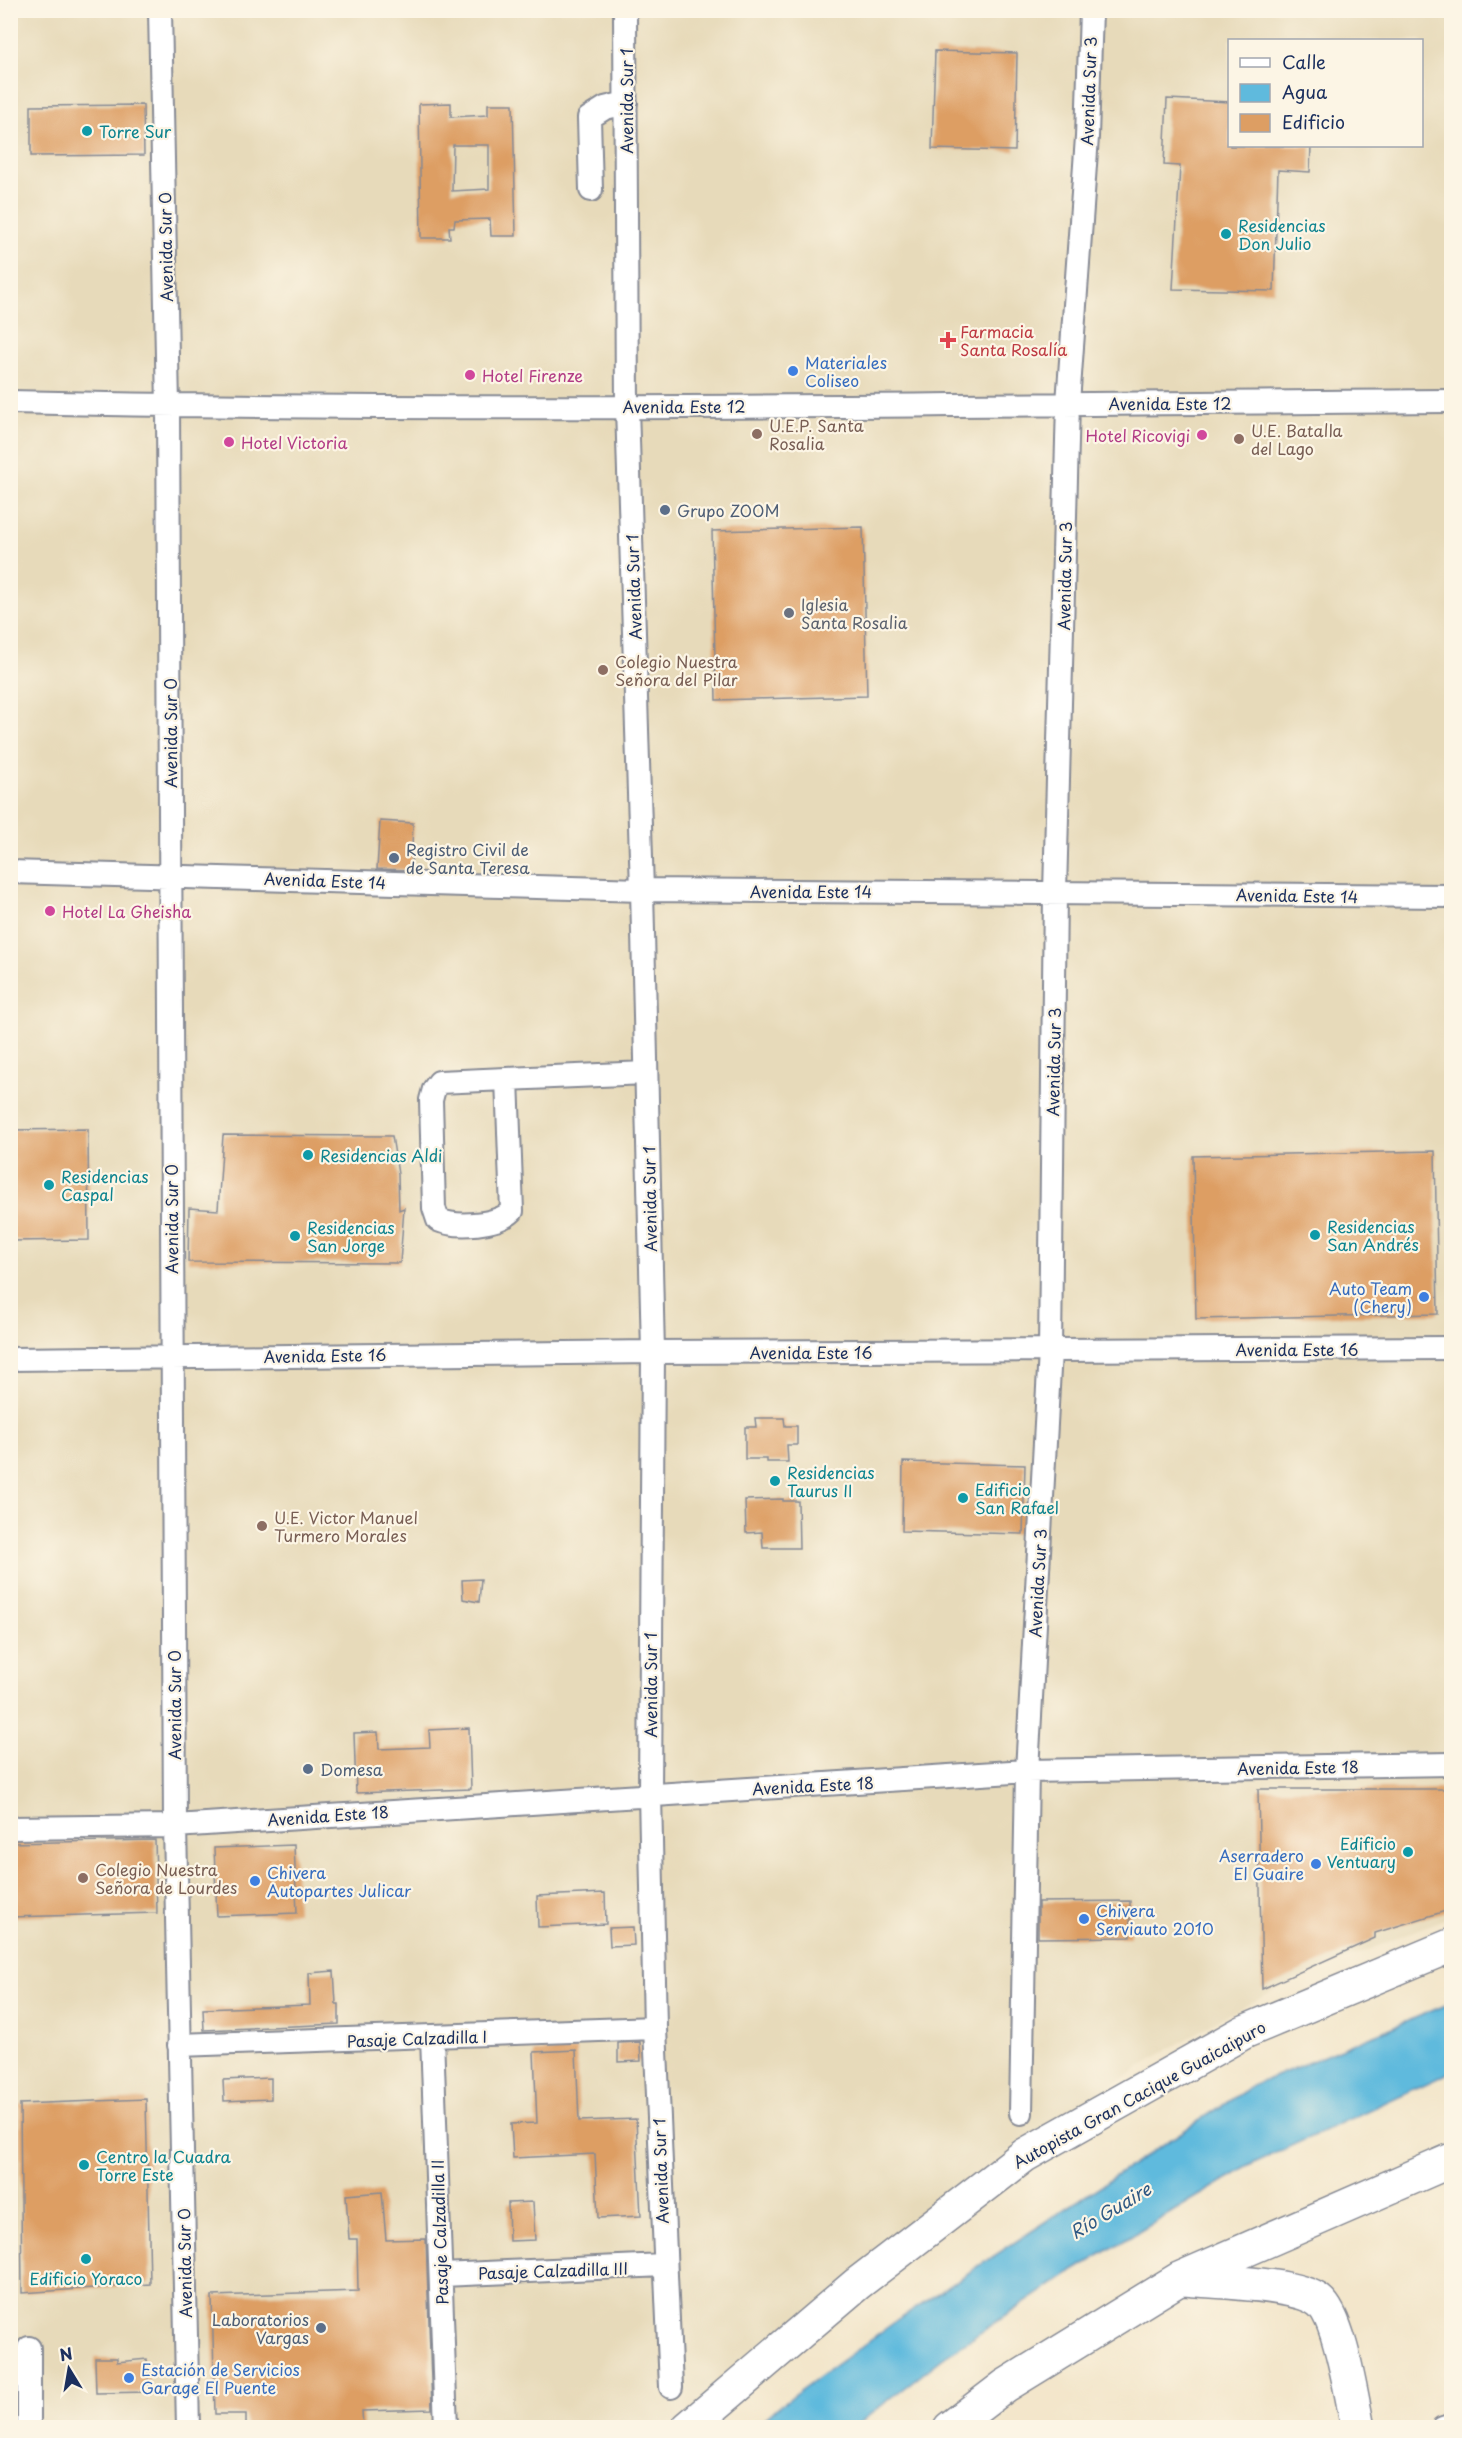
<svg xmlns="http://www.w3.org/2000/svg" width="1462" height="2438" viewBox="0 0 1462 2438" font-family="'Playpen Sans',sans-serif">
  <rect width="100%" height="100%" fill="#fcf5e5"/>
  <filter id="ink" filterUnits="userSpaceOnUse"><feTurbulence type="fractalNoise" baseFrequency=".0167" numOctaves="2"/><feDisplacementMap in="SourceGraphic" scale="12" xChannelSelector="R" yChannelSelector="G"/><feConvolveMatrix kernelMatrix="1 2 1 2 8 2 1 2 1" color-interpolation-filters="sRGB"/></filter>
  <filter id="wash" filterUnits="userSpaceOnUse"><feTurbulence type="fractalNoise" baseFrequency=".008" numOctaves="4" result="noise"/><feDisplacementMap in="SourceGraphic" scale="24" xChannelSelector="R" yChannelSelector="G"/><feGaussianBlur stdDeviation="1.35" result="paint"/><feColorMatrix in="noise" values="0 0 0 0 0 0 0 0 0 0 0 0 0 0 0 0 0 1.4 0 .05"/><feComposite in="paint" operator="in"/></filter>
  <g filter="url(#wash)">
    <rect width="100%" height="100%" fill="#f3e6cb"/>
    <path fill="#e7daba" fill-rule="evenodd" d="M 11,11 L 1451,11 L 1451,1916 L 1291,1982 L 1222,2018 L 1144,2064 L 1055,2126 L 675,2427 L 11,2428 ZM 1230,40 L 1422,40 L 1422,146 L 1230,146 Z"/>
    <path fill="#5fbadd" stroke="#3d749e" stroke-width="1.5" d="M 1451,2003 L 1451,2072 L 1252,2164 L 1070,2273 L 942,2358 L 854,2427 L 756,2427 L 778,2407 L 903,2316 L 1252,2086 Z"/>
    <g id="blocks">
      <path fill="#dd9e63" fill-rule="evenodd" d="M 935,51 L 1017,53 L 1015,151 L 932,149 Z
        M 1167,99 L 1230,102 L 1230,146 L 1311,146 L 1310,172 L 1278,170 L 1274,291 L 1173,289 L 1180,166 L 1164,165 Z
        M 451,103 L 451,117 L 488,115 L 488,104 L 513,104 L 516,236 L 491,236 L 490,219 L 455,220 L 454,227 L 449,227 L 450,238 L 421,238 L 419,104 ZM 453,145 L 489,145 L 489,189 L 452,191 Z
        M 143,105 L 144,155 L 31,156 L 31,106 Z
        M 863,527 L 867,696 L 716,700 L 712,531 Z
        M 380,821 L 413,823 L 411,870 L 377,869 Z
        M 88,1129 L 89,1240 L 10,1241 L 10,1130 Z
        M 223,1135 L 392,1136 L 398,1174 L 399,1210 L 404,1208 L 400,1263 L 188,1262 L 189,1208 L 218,1210 Z
        M 1435,1151 L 1438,1314 L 1196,1319 L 1193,1156 Z
        M 755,1418 L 784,1418 L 785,1426 L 797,1426 L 797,1445 L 787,1445 L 788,1462 L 767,1462 L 767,1459 L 745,1459 L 745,1427 L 756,1427 Z
        M 903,1462 L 1025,1465 L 1023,1534 L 902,1531 Z
        M 783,1499 L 783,1501 L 798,1501 L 799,1548 L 763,1548 L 762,1532 L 746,1533 L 745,1500 Z
        M 481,1579 L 479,1602 L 463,1599 L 462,1580 Z
        M 469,1728 L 471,1789 L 356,1793 L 354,1733 L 378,1732 L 379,1749 L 430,1747 L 429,1730 Z
        M 1258,1789 L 1452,1789 L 1452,1909 L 1375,1933 L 1375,1938 L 1262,1989 Z
        M 155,1840 L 157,1913 L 10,1917 L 10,1843 Z
        M 294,1845 L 297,1913 L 217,1916 L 214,1848 Z
        M 605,1893 L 606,1924 L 538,1927 L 537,1896 Z
        M 1130,1901 L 1130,1937 L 1038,1938 L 1038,1902 Z
        M 633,1927 L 634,1945 L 610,1946 L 609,1928 Z
        M 334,1971 L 336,2004 L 339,2004 L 339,2024 L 204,2030 L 203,2009 L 310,2005 L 309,1973 Z
        M 640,2042 L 641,2061 L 618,2062 L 618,2043 Z
        M 576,2050 L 579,2121 L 636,2119 L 641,2216 L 598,2218 L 595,2154 L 513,2158 L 511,2124 L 537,2123 L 534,2052 Z
        M 271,2078 L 271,2099 L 224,2101 L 223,2080 Z
        M 146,2099 L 150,2284 L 22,2293 L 20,2104 Z
        M 382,2192 L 386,2240 L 426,2239 L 432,2409 L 362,2411 L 363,2427 L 246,2427 L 246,2414 L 215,2414 L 212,2296 L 358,2291 L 357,2239 L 349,2239 L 346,2195 Z
        M 533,2202 L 535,2240 L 509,2241 L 508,2203 Z
        M 95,2358 L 117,2358 L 117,2362 L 147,2359 L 149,2392 L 96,2393 Z"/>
    </g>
  </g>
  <g filter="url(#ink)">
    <use href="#blocks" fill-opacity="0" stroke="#878a94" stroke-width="1.5"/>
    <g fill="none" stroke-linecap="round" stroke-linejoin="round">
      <g stroke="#878a94" stroke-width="26">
        <path id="street" d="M 160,10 L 168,406 L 175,1826 L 188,2428
          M 625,10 L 627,407 L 642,890 L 653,1352 L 650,1794 L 655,2028 L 671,2387
          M 591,190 L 589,118 L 605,108 L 626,103
          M 10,402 C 491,413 971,404 1452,401
          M 10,872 L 642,890 L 1452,896
          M 507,1079 L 512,1211 C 498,1225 457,1228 438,1220 L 434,1208 L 431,1100 L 434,1089 L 439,1082 L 646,1073
          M 10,1359 L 653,1352 L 1452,1348
          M 10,1828 L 175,1826 L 1027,1771 L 1452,1764
          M 432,2037 L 446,2428
          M 179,2045 L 655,2028
          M 1021,2113 L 1027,1771 L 1050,1351 L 1055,892 L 1068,403 L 1087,137 L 1091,10
          M 442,2275 L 664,2265
          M 29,2348 L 29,2428
          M 1443,2428 L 1452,2425"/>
      </g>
      <g stroke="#878a94" stroke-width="36">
        <path id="highway" d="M 1184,2279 C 1214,2282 1297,2283 1319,2301 C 1340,2317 1352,2400 1358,2428
          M 688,2428 L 857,2284 L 1025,2155 L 1244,2032 L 1452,1945
          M 950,2428 L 1005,2386 L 1179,2279 L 1452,2160"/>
      </g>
      <use href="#street" stroke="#fff" stroke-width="22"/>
      <use href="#highway" stroke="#fff" stroke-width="33"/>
    </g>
  </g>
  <g fill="#0f9aa8" stroke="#fcf5e5" stroke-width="2">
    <circle cx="87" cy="131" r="6"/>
    <circle cx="1226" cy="234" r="6"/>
    <circle cx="308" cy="1155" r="6"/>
    <circle cx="49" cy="1185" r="6"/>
    <circle cx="1315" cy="1235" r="6"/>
    <circle cx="295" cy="1236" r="6"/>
    <circle cx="775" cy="1481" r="6"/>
    <circle cx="963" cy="1498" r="6"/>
    <circle cx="1408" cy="1852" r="6"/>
    <circle cx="84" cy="2165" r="6"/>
    <circle cx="86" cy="2259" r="6"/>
  </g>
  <path fill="#e0444e" stroke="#fcf5e5" stroke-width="2" d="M945 331h6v6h6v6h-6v6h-6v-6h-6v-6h6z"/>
  <g fill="#3f7fe0" stroke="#fcf5e5" stroke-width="2">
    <circle cx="793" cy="371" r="6"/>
    <circle cx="1424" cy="1297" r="6"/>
    <circle cx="1316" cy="1864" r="6"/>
    <circle cx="255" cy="1881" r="6"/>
    <circle cx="1084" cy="1919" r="6"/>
    <circle cx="129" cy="2378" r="6"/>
  </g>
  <g fill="#d1479c" stroke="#fcf5e5" stroke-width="2">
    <circle cx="470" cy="375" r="6"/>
    <circle cx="1202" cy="435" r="6"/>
    <circle cx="229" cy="442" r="6"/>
    <circle cx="50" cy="911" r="6"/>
  </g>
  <g fill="#8d6e63" stroke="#fcf5e5" stroke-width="2">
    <circle cx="757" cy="434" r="6"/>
    <circle cx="1239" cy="439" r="6"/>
    <circle cx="603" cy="670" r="6"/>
    <circle cx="262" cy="1526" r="6"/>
    <circle cx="83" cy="1878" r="6"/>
  </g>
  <g fill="#5c6f8a" stroke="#fcf5e5" stroke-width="2">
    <circle cx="665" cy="510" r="6"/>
    <circle cx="394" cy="858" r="6"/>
    <circle cx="308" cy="1769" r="6"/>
    <circle cx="321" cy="2328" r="6"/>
  </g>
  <circle fill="#6b7280" stroke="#fcf5e5" stroke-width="2" cx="789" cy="613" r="6"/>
  <g text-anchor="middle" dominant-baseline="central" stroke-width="4.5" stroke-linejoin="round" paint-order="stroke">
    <g font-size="16" fill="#1b2f5e" stroke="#fcf5e5">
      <text transform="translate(1088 91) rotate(-88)">Avenida Sur 3</text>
      <text transform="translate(626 101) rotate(-90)">Avenida Sur 1</text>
      <text transform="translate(165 247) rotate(-91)">Avenida Sur 0</text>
      <text x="1170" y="403">Avenida Este 12</text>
      <text x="684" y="406">Avenida Este 12</text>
      <text transform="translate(1064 576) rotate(-89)">Avenida Sur 3</text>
      <text transform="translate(633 587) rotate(-92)">Avenida Sur 1</text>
      <text transform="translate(170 733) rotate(-90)">Avenida Sur 0</text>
      <text transform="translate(325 880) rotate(2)">Avenida Este 14</text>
      <text x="811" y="891">Avenida Este 14</text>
      <text transform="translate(1297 895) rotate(1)">Avenida Este 14</text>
      <text transform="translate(1053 1062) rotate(-89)">Avenida Sur 3</text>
      <text transform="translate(649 1199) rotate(-91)">Avenida Sur 1</text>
      <text transform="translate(171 1219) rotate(-90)">Avenida Sur 0</text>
      <text x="1297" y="1349">Avenida Este 16</text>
      <text x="811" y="1352">Avenida Este 16</text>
      <text transform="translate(325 1355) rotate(-1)">Avenida Este 16</text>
      <text transform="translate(1037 1583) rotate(-87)">Avenida Sur 3</text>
      <text transform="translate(650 1685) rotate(-90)">Avenida Sur 1</text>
      <text transform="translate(174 1705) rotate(-90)">Avenida Sur 0</text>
      <text transform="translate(1298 1767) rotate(-1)">Avenida Este 18</text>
      <text transform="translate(813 1785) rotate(-3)">Avenida Este 18</text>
      <text transform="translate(328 1815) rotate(-4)">Avenida Este 18</text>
      <text transform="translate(417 2038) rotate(-2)">Pasaje Calzadilla I</text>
      <text transform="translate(1139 2094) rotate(-29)">Autopista Gran Cacique Guaicaipuro</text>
      <text transform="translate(660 2171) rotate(-92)">Avenida Sur 1</text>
      <text transform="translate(439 2232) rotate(-92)">Pasaje Calzadilla II</text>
      <text transform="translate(184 2263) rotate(-91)">Avenida Sur 0</text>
      <text transform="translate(553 2270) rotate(-2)">Pasaje Calzadilla III</text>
    </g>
    <g font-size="16" fill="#0d838f" stroke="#fcf5e5" text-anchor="start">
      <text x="99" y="131">Torre Sur</text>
      <text x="1238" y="225">Residencias<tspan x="1238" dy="18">Don Julio</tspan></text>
      <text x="320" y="1155">Residencias Aldi</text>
      <text x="61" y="1176">Residencias<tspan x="61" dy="18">Caspal</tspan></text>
      <text x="1327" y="1226">Residencias<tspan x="1327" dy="18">San Andrés</tspan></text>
      <text x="307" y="1227">Residencias<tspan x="307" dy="18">San Jorge</tspan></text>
      <text x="787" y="1472">Residencias<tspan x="787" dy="18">Taurus II</tspan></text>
      <text x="975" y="1489">Edificio<tspan x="975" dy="18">San Rafael</tspan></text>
      <text x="1396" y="1843" text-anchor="end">Edificio<tspan x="1396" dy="18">Ventuary</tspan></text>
      <text x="96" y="2156">Centro la Cuadra<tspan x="96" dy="18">Torre Este</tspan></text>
      <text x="86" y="2278" text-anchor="middle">Edificio Yoraco</text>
    </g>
    <g font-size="16" fill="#be3a42" stroke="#fcf5e5" text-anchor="start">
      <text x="960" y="331">Farmacia<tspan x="960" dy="18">Santa Rosalía</tspan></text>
    </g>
    <g font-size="16" fill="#366cbe" stroke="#fcf5e5" text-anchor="start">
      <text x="805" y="362">Materiales<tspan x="805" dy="18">Coliseo</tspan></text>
      <text x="1412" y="1288" text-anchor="end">Auto Team<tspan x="1412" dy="18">(Chery)</tspan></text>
      <text x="1304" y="1855" text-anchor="end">Aserradero<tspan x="1304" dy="18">El Guaire</tspan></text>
      <text x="267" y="1872">Chivera<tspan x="267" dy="18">Autopartes Julicar</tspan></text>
      <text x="1096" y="1910">Chivera<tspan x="1096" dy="18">Serviauto 2010</tspan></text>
      <text x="141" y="2369">Estación de Servicios<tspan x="141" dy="18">Garage El Puente</tspan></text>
    </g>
    <g font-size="16" fill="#b23c85" stroke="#fcf5e5" text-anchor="start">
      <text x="482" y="375">Hotel Firenze</text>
      <text x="1190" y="435" text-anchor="end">Hotel Ricovigi</text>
      <text x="241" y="442">Hotel Victoria</text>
      <text x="62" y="911">Hotel La Gheisha</text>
    </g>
    <g font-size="16" fill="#785e54" stroke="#fcf5e5" text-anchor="start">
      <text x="769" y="425">U.E.P. Santa<tspan x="769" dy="18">Rosalia</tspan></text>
      <text x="1251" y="430">U.E. Batalla<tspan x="1251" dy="18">del Lago</tspan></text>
      <text x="615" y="661">Colegio Nuestra<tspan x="615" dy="18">Señora del Pilar</tspan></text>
      <text x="274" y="1517">U.E. Victor Manuel<tspan x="274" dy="18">Turmero Morales</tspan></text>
      <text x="95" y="1869">Colegio Nuestra<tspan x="95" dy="18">Señora de Lourdes</tspan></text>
    </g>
    <g font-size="16" fill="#4e5e75" stroke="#fcf5e5" text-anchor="start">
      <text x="677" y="510">Grupo ZOOM</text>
      <text x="406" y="849">Registro Civil de<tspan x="406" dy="18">de Santa Teresa</tspan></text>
      <text x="320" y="1769">Domesa</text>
      <text x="309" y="2319" text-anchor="end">Laboratorios<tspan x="309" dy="18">Vargas</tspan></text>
    </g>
    <g font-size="16" fill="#5b616d" stroke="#fcf5e5" text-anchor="start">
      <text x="801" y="604">Iglesia<tspan x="801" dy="18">Santa Rosalia</tspan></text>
    </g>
    <g font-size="18" font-style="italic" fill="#2f5984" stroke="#fcf5e5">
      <text transform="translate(1110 2210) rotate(-31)">Río Guaire</text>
    </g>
  </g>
  <rect width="1462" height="2438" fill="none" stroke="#fcf5e5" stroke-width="36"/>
  <rect x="1228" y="39" width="195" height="108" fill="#fcf5e5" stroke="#a2a6af" stroke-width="1.5"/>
  <rect x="1240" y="58" width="30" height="9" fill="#ffffff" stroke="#a2a6af" stroke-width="1.5"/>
  <text x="1282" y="69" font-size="18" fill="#1b2f5e">Calle</text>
  <rect x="1240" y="84" width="30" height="18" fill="#5fbadd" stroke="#a2a6af" stroke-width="1.5"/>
  <text x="1282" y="99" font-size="18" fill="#1b2f5e">Agua</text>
  <rect x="1240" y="114" width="30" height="18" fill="#dd9e63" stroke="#a2a6af" stroke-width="1.5"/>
  <text x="1282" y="129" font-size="18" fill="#1b2f5e">Edificio</text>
  <g transform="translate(69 2369) rotate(349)" stroke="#fcf5e5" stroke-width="4.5" paint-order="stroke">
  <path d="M0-4.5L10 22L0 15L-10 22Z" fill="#1b2f5e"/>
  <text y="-9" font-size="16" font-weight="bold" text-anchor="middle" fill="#1b2f5e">N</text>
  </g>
</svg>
